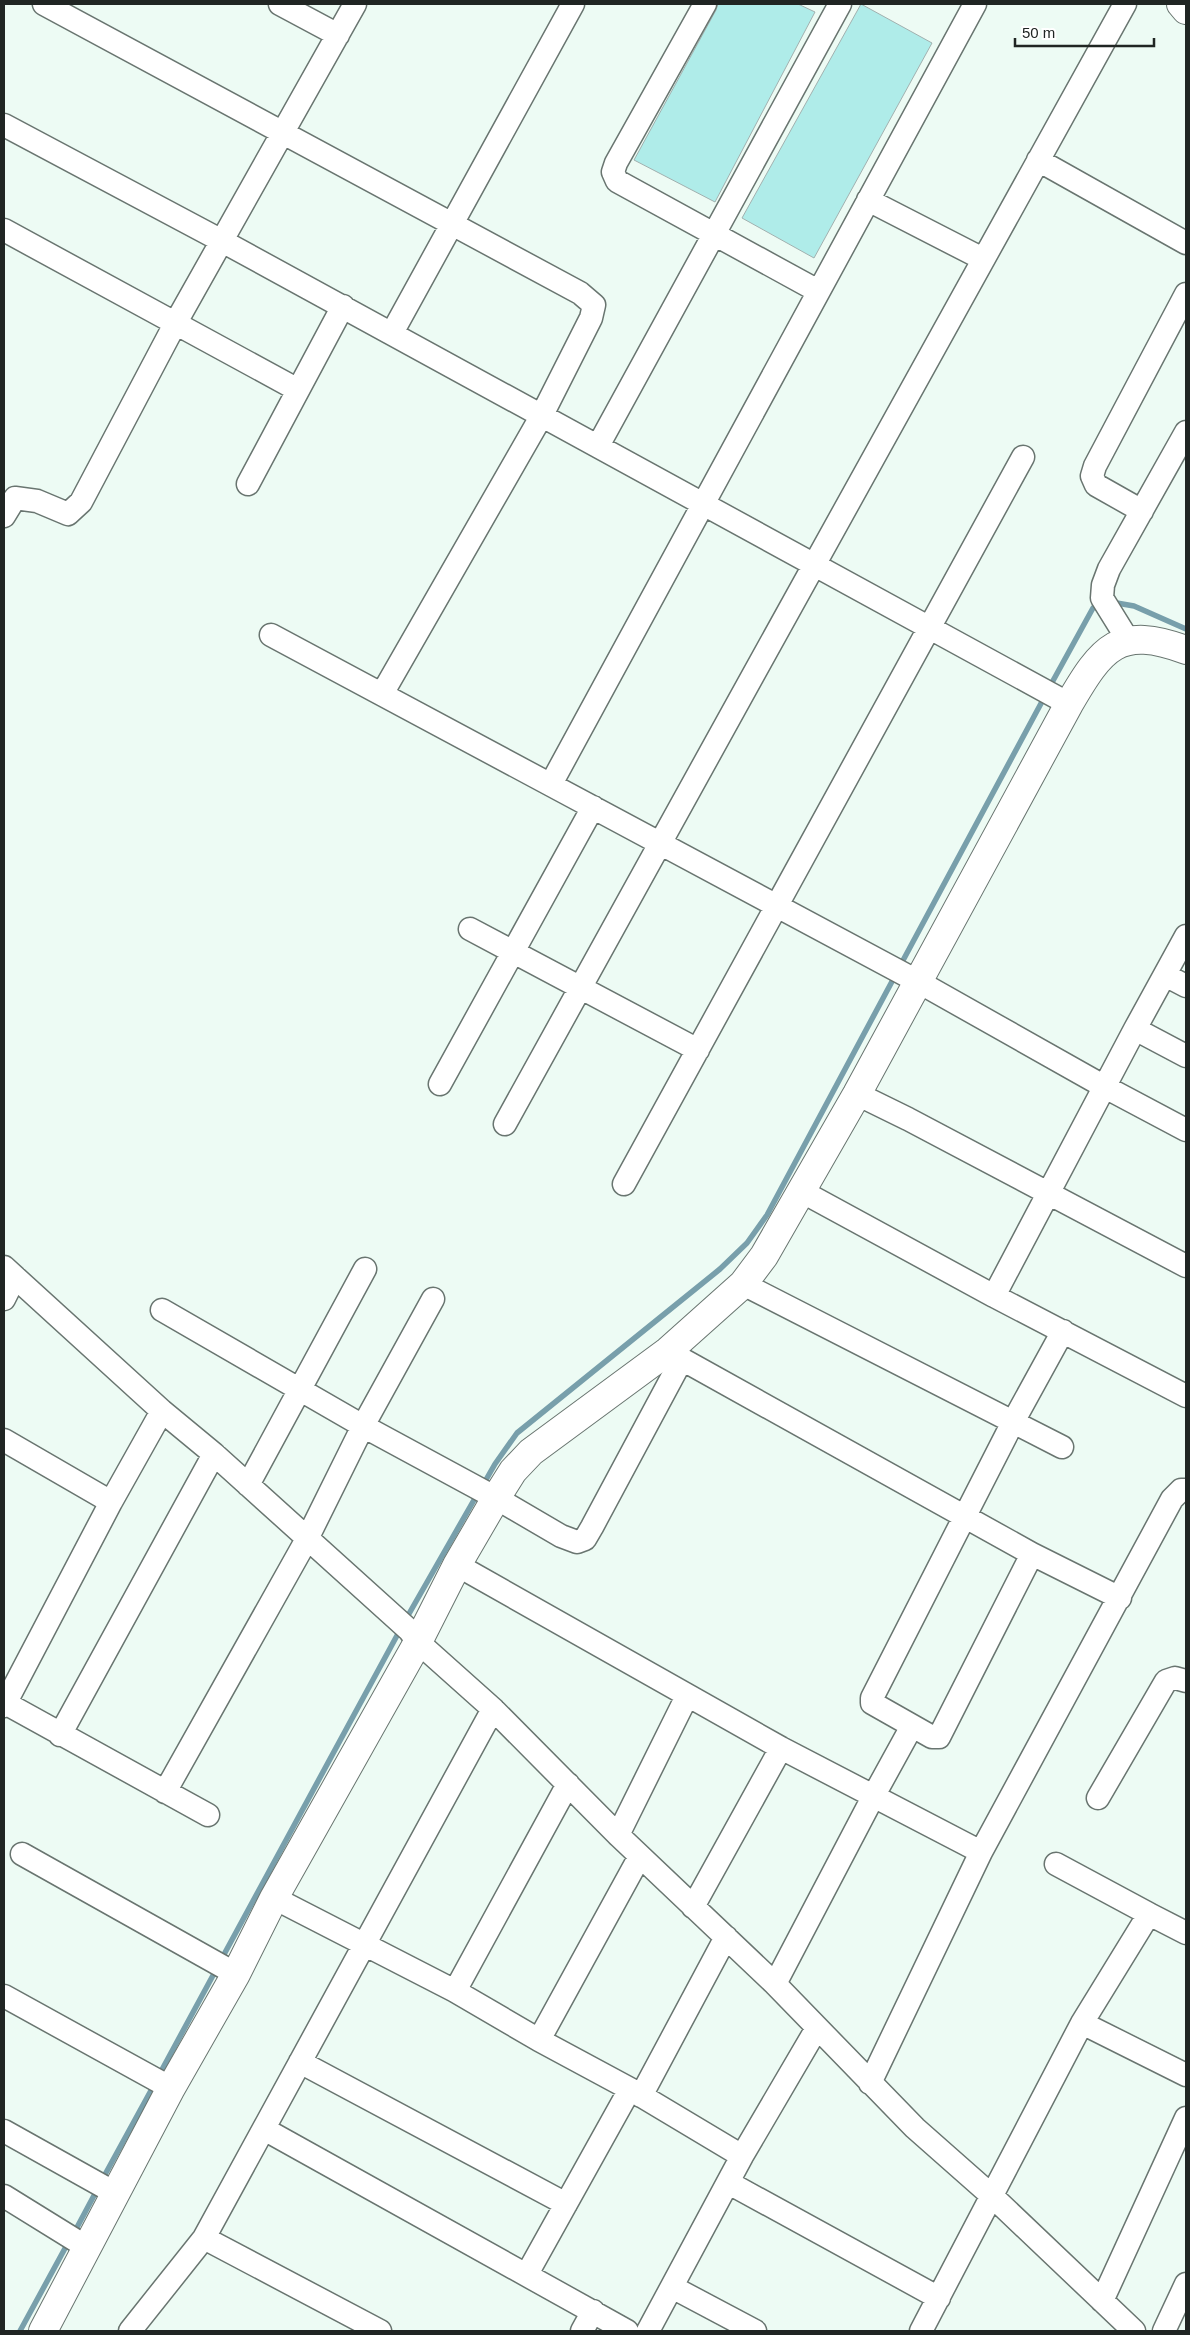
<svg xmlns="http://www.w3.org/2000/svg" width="1190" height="2335" viewBox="0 0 1190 2335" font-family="Arial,sans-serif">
  <rect width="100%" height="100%" fill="#edfbf4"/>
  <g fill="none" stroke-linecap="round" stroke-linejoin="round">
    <path stroke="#789fab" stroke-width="5.5" d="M 1111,602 L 1134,606 L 1186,629
      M 1049,688 L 1093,608 L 1100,606
      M 900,966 L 1045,696
      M 483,1485 L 495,1464 L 517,1433 L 720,1269 L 747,1243 L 767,1215 L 896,974
      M 406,1619 L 478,1493
      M 221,1960 L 400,1630
      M 158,2077 L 217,1968
      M 102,2180 L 154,2085
      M 74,2233 L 98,2188
      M 20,2331 L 69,2241"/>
  </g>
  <path fill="#afece9" stroke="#a1b0af" d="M 718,4 L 798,4 L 815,12 L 715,202 L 634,160 L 716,10 Z
    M 861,4 L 932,43 L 814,258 L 742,218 Z"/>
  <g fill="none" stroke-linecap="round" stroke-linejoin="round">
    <g stroke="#697570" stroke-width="25">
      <path id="minor" d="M 44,4 L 580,293 L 594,305 L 591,318 L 542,415 L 382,694
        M 280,4 L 338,35
        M 705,4 L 616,163 L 613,172 L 617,181 L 818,291
        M 4,125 L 222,241 L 1069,704
        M 1038,160 L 1186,243
        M 868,200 L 983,259
        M 4,230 L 298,390
        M 392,333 L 573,4
        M 598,446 L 840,4
        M 248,484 L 343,306
        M 1142,511 L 1096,485 L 1092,476 L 1095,466 L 1186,294
        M 4,516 L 15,498 L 37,501 L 68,514 L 81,502 L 175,324 L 355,4
        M 271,635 L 917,981 L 1105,1087 L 1186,1130
        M 1128,640 L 1102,598 L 1103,585 L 1109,569 L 1186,432
        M 551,784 L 975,4
        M 470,929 L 698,1050
        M 1165,975 L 1186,986
        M 1135,1029 L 1186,1056
        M 440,1084 L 593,807
        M 857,1094 L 908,1119 L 1186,1266
        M 505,1124 C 712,751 917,376 1125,4
        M 624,1184 L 1023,457
        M 801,1191 L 994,1296 L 1135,1029 L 1186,936
        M 4,1267 L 162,1411 L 214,1454 L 409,1630 L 418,1642 L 493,1709 L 618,1835 L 775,1984 L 915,2128 L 992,2196 L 1134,2331
        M 743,1284 L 1062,1447
        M 994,1296 L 1186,1396
        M 4,1299 L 15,1277
        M 162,1310 L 363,1426 L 496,1498 L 561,1536 L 577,1542 L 585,1539 L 592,1527 L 682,1359
        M 669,1352 L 1032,1554 L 1120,1598
        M 4,1440 L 111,1502
        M 248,1485 L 365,1269
        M 1032,1554 L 939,1737 L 932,1737 L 872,1703 L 872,1698 L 1013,1422 L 1063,1331
        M 457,1565 L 781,1748 L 981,1852
        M 5,1703 L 208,1815
        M 4,1706 L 111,1502 L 162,1411
        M 60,1735 L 214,1454
        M 165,1792 L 307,1539 L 363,1426 L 433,1299
        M 1098,1798 L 1166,1681 L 1175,1678 L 1186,1681
        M 618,1835 L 687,1696
        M 22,1854 L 236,1974
        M 274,1898 L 455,1991 L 539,2040 L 630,2089 L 742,2156
        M 693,1907 L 781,1748
        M 1149,1914 L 1186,1933
        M 775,1984 L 873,1797 L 912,1726
        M 455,1991 L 568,1784
        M 4,1996 L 171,2088
        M 1082,2023 L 1186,2075
        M 539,2040 L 640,1856
        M 300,2062 L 566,2204
        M 870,2083 L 981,1852 L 1172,1499 L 1181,1490 L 1186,1490
        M 641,2096 L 726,1937
        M 264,2129 L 627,2331
        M 4,2131 L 115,2193
        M 729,2183 L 939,2298
        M 4,2196 L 88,2248
        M 204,2238 L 380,2331
        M 527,2274 L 630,2089
        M 672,2287 L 755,2331
        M 1102,2301 L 1186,2118
        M 130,2331 L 204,2238 L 493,1709
        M 582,2331 L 593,2311
        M 648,2331 L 742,2156 L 817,2028
        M 921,2331 L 1082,2023 L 1149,1914 L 1056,1864
        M 1164,2331 L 1186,2284"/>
    </g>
    <g stroke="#697570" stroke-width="30">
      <path id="tertiary" d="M 1181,4 L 1186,10
        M 43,2331 L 171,2088 L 236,1974 L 274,1898 L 418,1642 L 457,1565 L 496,1498 L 513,1471 L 531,1452 L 668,1351 L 743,1284 L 764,1256 L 857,1094 L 1069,704 C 1102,647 1119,625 1186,650"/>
    </g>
    <use href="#minor" stroke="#fff" stroke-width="22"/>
    <use href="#tertiary" stroke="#fff" stroke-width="28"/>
  </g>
  <rect width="1190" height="2335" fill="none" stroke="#202523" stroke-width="10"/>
  <path d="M1015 38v8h139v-8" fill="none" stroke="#202523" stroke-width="2.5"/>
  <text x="1022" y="38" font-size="15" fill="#202523" stroke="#ffffff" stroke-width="4" paint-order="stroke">50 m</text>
</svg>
